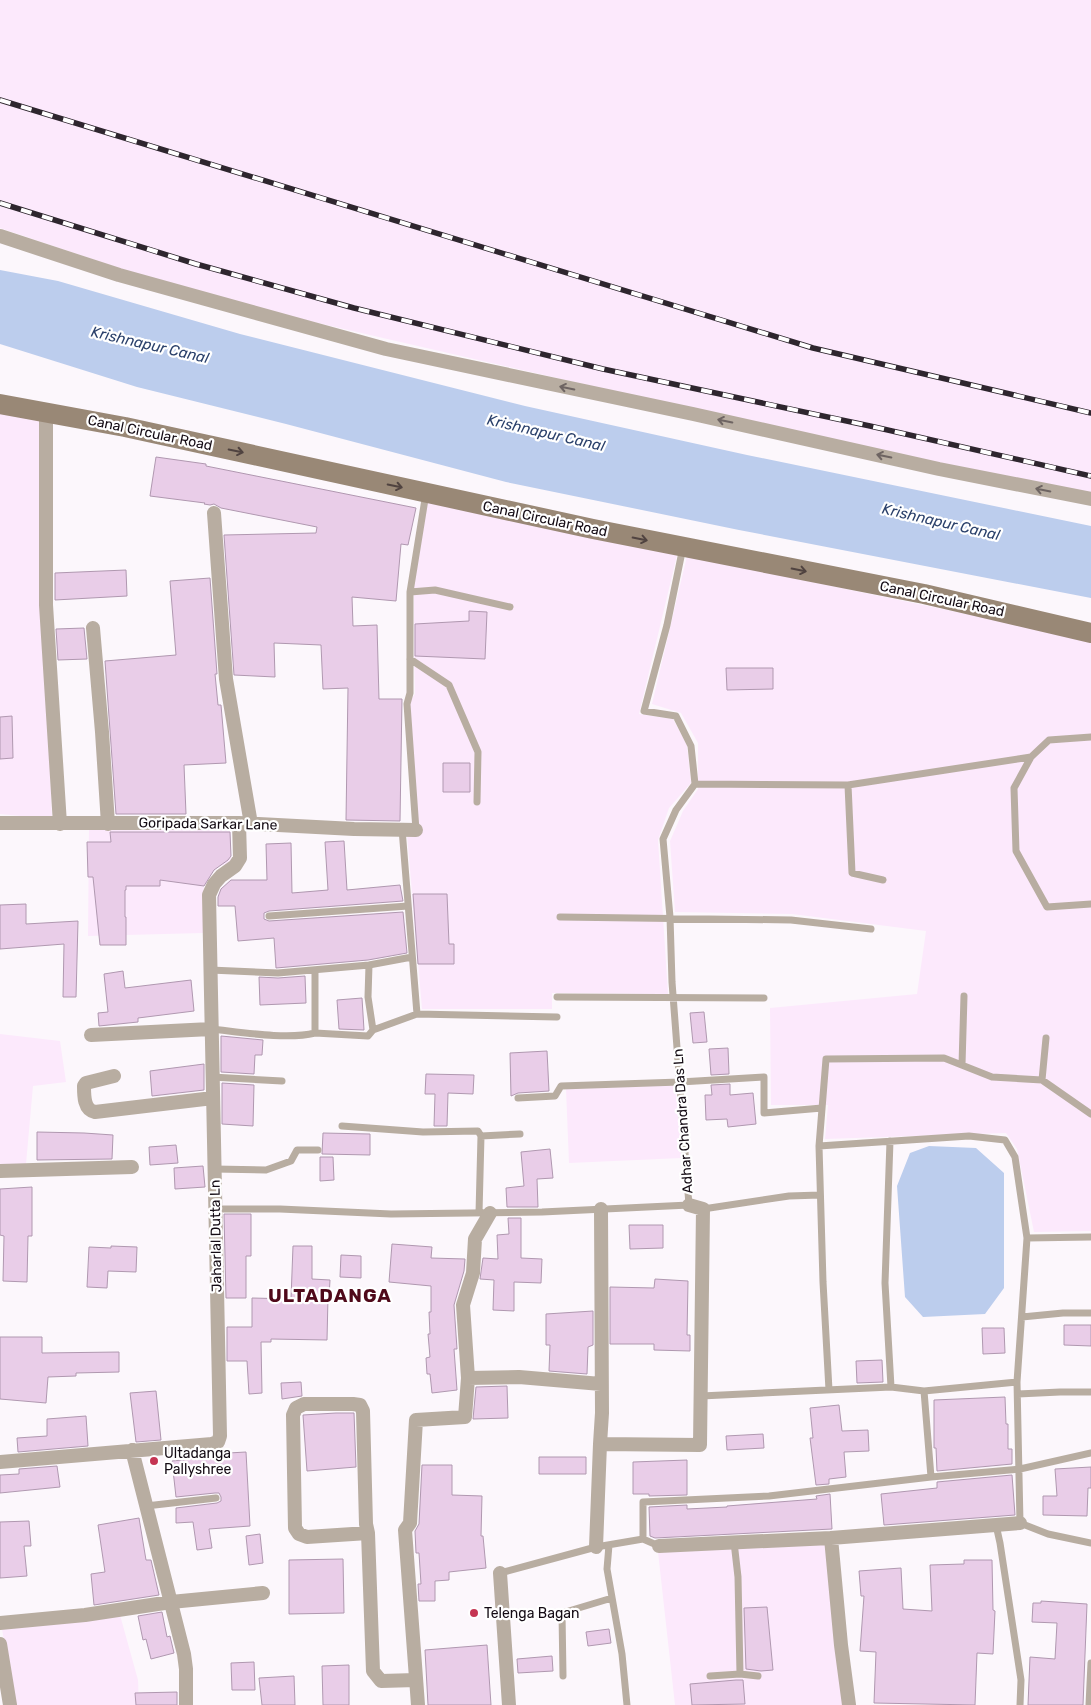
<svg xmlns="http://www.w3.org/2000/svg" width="1091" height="1705" viewBox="0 0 1091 1705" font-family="Rubik,sans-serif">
  <rect width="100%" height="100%" fill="#fcf7fc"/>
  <path fill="#fce9fc" d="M 0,0 L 1091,0 L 1091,501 L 205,297 L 0,228 Z
    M 0,411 L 39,418 L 41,522 L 52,819 L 0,814 Z
    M 428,499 L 678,551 L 639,714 L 673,719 L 687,745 L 691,783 L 669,808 L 658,840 L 668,994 L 552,993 L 552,1009 L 422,1009 L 407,834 L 418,834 L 406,707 L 415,694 L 414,654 L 414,586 Z
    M 687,556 L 1091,640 L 1091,1231 L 1034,1232 L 1017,1149 L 1006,1133 L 825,1139 L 828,1105 L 771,1105 L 770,1008 L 917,994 L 926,931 L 792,914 L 675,912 L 670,841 L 683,811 L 698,789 L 698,743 L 681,713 L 652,704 Z
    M 230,827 L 231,863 L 204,870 L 203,933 L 88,936 L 89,828 Z
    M 0,1034 L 60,1041 L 66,1082 L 33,1086 L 26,1164 L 0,1165 Z
    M 675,1085 L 682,1158 L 569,1163 L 566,1089 Z
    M 825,1542 L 844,1705 L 675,1705 L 658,1552 Z
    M 120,1615 L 138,1680 L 139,1705 L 15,1705 L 2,1629 Z"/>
  <path fill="#bccded" d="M 0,270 L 58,281 L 240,334 L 525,406 L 747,455 L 1091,526 L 1091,598 L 739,530 L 506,482 L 286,424 L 137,387 L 0,344 Z
    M 929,1146 L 976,1148 L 1004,1173 L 1004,1288 L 985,1314 L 923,1317 L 905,1297 L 897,1186 L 910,1153 Z"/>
  <path fill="#e9cde8" stroke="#b098b0" d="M 156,457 L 206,464 L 206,466 L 416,508 L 408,545 L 401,544 L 396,601 L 352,597 L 353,626 L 377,625 L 379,699 L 402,699 L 400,821 L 346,820 L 348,688 L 323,689 L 321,645 L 274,643 L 275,677 L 234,675 L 224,535 L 316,533 L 317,527 L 221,508 L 214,504 L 210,505 L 204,504 L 205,503 L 150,496 Z
    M 126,570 L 127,596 L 55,600 L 55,573 Z
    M 210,578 L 217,674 L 215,674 L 218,705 L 221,705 L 226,763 L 184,765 L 186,814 L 116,814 L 105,661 L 176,655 L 170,581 Z
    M 469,611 L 487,612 L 485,659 L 415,656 L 415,624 L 469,621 Z
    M 84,628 L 87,659 L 58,660 L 56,629 Z
    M 726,668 L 773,668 L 773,689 L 727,690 Z
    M 12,716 L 13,758 L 0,759 L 0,717 Z
    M 443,763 L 470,763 L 470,792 L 443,792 Z
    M 110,832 L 230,832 L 231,856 L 228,860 L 214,870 L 204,886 L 160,880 L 160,886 L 126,886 L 126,890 L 125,890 L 125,917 L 126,917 L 126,945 L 100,945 L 93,877 L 88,877 L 87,842 L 111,842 Z
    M 344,841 L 347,890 L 400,885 L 403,901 L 269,911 L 264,913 L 264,919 L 269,921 L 403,912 L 407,953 L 368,960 L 276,968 L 274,938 L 238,941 L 235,906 L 218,906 L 218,897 L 221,889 L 231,880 L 267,880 L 266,844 L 291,843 L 292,893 L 328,890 L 325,842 Z
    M 413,894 L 447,894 L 449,944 L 454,944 L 454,964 L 418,964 Z
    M 26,904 L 26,924 L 78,921 L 76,997 L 63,997 L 64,944 L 0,949 L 0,905 Z
    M 123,971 L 125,988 L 191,980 L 194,1011 L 138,1018 L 138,1022 L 99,1026 L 98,1013 L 108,1012 L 104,974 Z
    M 305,976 L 306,1003 L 260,1005 L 259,977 L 278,978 Z
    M 362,998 L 364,1030 L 339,1029 L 337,1000 Z
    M 704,1012 L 707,1042 L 693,1043 L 690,1013 Z
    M 221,1036 L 263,1040 L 262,1055 L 255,1055 L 254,1074 L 221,1072 Z
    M 728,1048 L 729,1074 L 711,1075 L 709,1049 Z
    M 547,1051 L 549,1091 L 518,1093 L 511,1096 L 510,1053 Z
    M 204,1064 L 204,1090 L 152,1096 L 150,1071 Z
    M 426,1074 L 474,1075 L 473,1094 L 448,1093 L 447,1126 L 434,1126 L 435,1094 L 425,1094 Z
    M 222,1083 L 254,1085 L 253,1126 L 222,1124 Z
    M 730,1084 L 730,1095 L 753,1093 L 756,1124 L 728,1127 L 727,1119 L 706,1120 L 705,1095 L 712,1095 L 711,1085 Z
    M 37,1132 L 84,1133 L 113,1135 L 112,1159 L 37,1160 Z
    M 323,1133 L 370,1134 L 370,1155 L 322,1154 Z
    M 176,1145 L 178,1163 L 150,1165 L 149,1147 Z
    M 550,1149 L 553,1178 L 537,1179 L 538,1207 L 507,1207 L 506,1188 L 524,1186 L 521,1152 Z
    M 320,1157 L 333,1157 L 334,1180 L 320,1181 Z
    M 203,1166 L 205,1187 L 175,1189 L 174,1168 Z
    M 32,1187 L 32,1236 L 28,1236 L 27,1282 L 3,1281 L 4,1236 L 0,1235 L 0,1189 Z
    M 224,1214 L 251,1214 L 251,1256 L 246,1256 L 246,1298 L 226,1298 Z
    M 508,1218 L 521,1218 L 521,1258 L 542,1259 L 541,1283 L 514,1282 L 514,1311 L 493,1310 L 494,1280 L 480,1279 L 483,1258 L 498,1259 L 497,1235 L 509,1234 Z
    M 629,1225 L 663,1225 L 663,1248 L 630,1249 Z
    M 392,1244 L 432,1247 L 431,1258 L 465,1259 L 464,1271 L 454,1305 L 457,1349 L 454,1349 L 457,1390 L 432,1393 L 430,1374 L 427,1374 L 426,1358 L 430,1357 L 428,1334 L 430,1334 L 429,1312 L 431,1312 L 431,1286 L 389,1282 Z
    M 111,1246 L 137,1247 L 136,1272 L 108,1271 L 107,1288 L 87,1287 L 89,1247 L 111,1248 Z
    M 293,1246 L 312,1246 L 312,1279 L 330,1280 L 329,1297 L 328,1297 L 327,1340 L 271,1339 L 271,1342 L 261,1342 L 262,1393 L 249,1394 L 247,1361 L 227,1361 L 227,1327 L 252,1327 L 252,1298 L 291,1299 Z
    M 341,1255 L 361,1256 L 361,1278 L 340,1277 Z
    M 655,1279 L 688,1281 L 687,1335 L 690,1335 L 690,1351 L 654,1350 L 654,1344 L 610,1344 L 610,1287 L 654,1288 Z
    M 593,1311 L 593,1345 L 588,1347 L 587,1374 L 549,1371 L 550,1345 L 546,1345 L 546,1314 Z
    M 1064,1325 L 1091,1325 L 1091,1346 L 1064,1345 Z
    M 982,1328 L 1004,1328 L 1005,1353 L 983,1354 Z
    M 0,1337 L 42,1337 L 42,1353 L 119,1352 L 119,1372 L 76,1373 L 76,1376 L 48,1377 L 46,1403 L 0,1399 Z
    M 882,1360 L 883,1382 L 857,1383 L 856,1361 Z
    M 301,1382 L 302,1396 L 282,1399 L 281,1383 Z
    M 507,1386 L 508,1418 L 473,1419 L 476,1387 Z
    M 156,1391 L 161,1440 L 136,1442 L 130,1393 Z
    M 1005,1397 L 1006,1424 L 1008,1424 L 1008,1449 L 1012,1449 L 1012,1464 L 937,1471 L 936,1448 L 934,1448 L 934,1400 Z
    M 839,1405 L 842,1431 L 868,1430 L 869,1451 L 844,1452 L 846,1477 L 829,1479 L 829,1484 L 816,1485 L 810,1438 L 813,1438 L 810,1408 Z
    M 336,1413 L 354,1413 L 356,1467 L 307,1471 L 303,1415 Z
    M 86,1416 L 88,1446 L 18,1452 L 17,1438 L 47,1436 L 47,1419 Z
    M 763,1434 L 764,1448 L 727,1450 L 726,1436 Z
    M 246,1452 L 250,1526 L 209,1529 L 212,1548 L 197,1550 L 193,1522 L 176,1523 L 176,1508 L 217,1503 L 221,1501 L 221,1497 L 219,1493 L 215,1493 L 176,1497 L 172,1461 L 211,1457 L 211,1454 Z
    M 539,1457 L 586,1457 L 586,1474 L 539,1474 Z
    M 687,1460 L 687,1495 L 649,1496 L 649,1494 L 633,1494 L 633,1462 Z
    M 422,1465 L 452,1465 L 452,1495 L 482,1496 L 481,1536 L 483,1536 L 486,1568 L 449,1572 L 449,1580 L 435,1581 L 435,1601 L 419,1601 L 418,1584 L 421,1584 L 419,1553 L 416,1553 L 415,1531 L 419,1524 Z
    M 57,1466 L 60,1487 L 0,1493 L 0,1475 L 19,1474 L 19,1469 Z
    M 1091,1467 L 1091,1488 L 1088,1488 L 1087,1516 L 1043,1515 L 1043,1496 L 1057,1496 L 1055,1469 Z
    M 1012,1475 L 1015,1515 L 884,1525 L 881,1494 L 937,1488 L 937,1482 Z
    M 830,1494 L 832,1529 L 655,1538 L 650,1536 L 649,1507 L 687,1505 L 687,1509 L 727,1507 L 727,1506 L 817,1499 L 816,1496 Z
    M 139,1518 L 146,1560 L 151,1560 L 159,1595 L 94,1605 L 91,1574 L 105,1572 L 98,1525 Z
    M 29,1521 L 31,1546 L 24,1546 L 27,1576 L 0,1578 L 0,1522 Z
    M 260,1534 L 263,1563 L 249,1565 L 246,1536 Z
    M 343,1559 L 344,1613 L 289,1614 L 289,1560 Z
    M 964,1560 L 992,1560 L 993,1610 L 995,1611 L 993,1654 L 977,1653 L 975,1705 L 874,1703 L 876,1652 L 860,1651 L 864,1596 L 861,1596 L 859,1571 L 901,1568 L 903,1609 L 932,1611 L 930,1565 L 964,1564 Z
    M 1041,1601 L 1087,1604 L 1083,1705 L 1028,1705 L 1030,1657 L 1055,1659 L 1057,1623 L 1032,1622 L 1033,1603 L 1041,1603 Z
    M 767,1607 L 773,1670 L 761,1671 L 746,1669 L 744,1608 Z
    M 162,1612 L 167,1637 L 170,1636 L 174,1653 L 151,1659 L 146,1639 L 143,1640 L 138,1616 Z
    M 609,1629 L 611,1643 L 588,1646 L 586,1632 Z
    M 487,1645 L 491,1705 L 428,1705 L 425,1650 Z
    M 552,1656 L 553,1671 L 518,1673 L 517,1659 Z
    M 254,1662 L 255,1690 L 232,1690 L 231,1663 Z
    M 349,1665 L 349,1705 L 323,1705 L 322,1666 Z
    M 294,1676 L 295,1705 L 262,1705 L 259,1678 Z
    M 736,1680 L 743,1680 L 745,1704 L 692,1705 L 690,1684 Z
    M 177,1692 L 177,1705 L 136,1705 L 135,1693 Z"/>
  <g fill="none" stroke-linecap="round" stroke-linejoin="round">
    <path stroke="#b8ada1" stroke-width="7" d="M 410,592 L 435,590 L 510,607
      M 410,659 L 449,685 L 478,752 L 477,802
      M 1031,757 L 1014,788 L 1016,851 L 1047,907 L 1091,904
      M 695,784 L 848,785 L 1031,757 L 1049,740 L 1091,737
      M 848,785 L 852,873 L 883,880
      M 402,829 L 417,1014
      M 416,830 L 407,704 L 410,693 L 410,592 L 426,493
      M 269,916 L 408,906
      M 560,917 L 791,920 L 871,929
      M 369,965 L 368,997 L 373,1030
      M 210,970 L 278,973 L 369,965 L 412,957
      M 557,997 L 764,998
      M 211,1029 C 240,1032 287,1040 315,1033 L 368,1036 L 373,1030 L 417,1014 L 557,1017
      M 315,1033 L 315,970
      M 962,1065 L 964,996
      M 212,1077 L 282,1081
      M 1042,1080 L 1091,1114
      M 518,1098 L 555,1096 L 561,1086 L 680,1082 L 764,1077 L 764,1113 L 822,1108
      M 342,1126 L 423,1132 L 478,1131 L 481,1136 L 479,1213
      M 481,1136 L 520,1134
      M 890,1141 L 885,1283 L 891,1387
      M 819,1146 L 969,1136 L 1005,1140 L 1015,1157 L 1027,1238 L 1017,1382 L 1020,1523 L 1048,1534 L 1091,1543
      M 214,1169 L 266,1170 L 291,1161 L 297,1150 L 318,1150
      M 215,1209 L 280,1209 L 391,1214 L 542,1212 L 689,1205 L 672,982 L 670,917 L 663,839 L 676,810 L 695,784 L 691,746 L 676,716 L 644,711 L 667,625 L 683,547
      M 703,1209 L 789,1196 L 820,1195
      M 1027,1238 L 1091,1237
      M 1022,1317 L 1063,1313 L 1091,1313
      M 829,1390 L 823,1282 L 819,1146 L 826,1059 L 944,1058 L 992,1077 L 1042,1080 L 1046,1038
      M 924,1391 L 931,1477
      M 1018,1394 L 1060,1392 L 1091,1392
      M 701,1396 L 891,1387 L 924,1391 L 1017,1382
      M 146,1506 L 216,1498
      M 996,1525 L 1000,1543 L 1021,1680 L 1020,1705
      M 643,1539 L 643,1502 L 769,1496 L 931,1477 L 1020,1469 L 1091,1453
      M 734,1542 L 738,1577 L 740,1674
      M 609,1545 L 607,1569 L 622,1654 L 627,1705
      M 500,1573 L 596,1547 L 643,1539 L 659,1546
      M 563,1676 L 562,1613 L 612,1598
      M 710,1676 L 740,1674 L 758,1676
      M 1089,1705 L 1091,1663"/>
    <path stroke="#b8ada1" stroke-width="14" d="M 0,236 L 119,275 L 386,349 L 693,414 L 939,469 L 1091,499
      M 46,412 L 46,605 L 60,824
      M 214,513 L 226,679 L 251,824
      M 93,628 L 102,732 L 108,824
      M 0,823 L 239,823 L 354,829 L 416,830
      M 91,1035 L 211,1029
      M 114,1076 L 86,1083 L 84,1086 C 84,1096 84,1110 95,1112 L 213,1098
      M 0,1171 L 132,1167
      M 468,1378 L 519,1377 L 601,1384
      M 600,1444 L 602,1413 L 601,1209
      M 132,1450 L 184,1654 L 186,1669 L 186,1705
      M 0,1462 L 212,1444 L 218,1442 L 220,1436 L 209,895 L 214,884 L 221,876 L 235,866 L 240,858 L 239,823
      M 368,1533 L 307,1537 L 299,1534 L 295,1528 L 293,1415 L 296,1408 L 304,1404 L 353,1404 L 360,1405 L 363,1411 L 366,1524 L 368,1533 L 373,1671 L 381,1681 L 416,1680
      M 831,1538 L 841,1645 L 849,1705
      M 659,1546 L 831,1538 L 1020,1523
      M 596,1547 L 600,1444 L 700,1445 L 703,1209 L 689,1205
      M 500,1573 L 509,1705
      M 0,1623 L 85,1615 L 171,1602 L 263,1593
      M 0,1644 L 10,1705
      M 418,1705 L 405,1530 L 410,1523 L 416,1420 L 465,1417 L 468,1378 L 463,1305 L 473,1273 L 475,1239 L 490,1213"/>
    <path stroke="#998876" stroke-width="20" d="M 0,404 L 125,427 L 593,529 L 924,594 L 1091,633"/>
    <g stroke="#2e262e" stroke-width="5.5">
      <path id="rail" d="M 0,100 L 813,348 L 1091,413
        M 0,203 L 196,264 L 354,308 L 603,369 L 870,426 L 1091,476"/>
    </g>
    <use href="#rail" stroke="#fff" stroke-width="4" stroke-dasharray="11" stroke-linecap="butt"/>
  </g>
  <defs><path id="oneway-shaft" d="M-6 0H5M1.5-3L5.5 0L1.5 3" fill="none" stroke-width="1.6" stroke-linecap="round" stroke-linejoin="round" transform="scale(1.25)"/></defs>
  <g stroke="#6e6462">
    <use href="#oneway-shaft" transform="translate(567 388) rotate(-168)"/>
    <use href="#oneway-shaft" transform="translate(725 421) rotate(-168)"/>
    <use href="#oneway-shaft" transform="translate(884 456) rotate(-168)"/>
    <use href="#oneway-shaft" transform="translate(1043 490) rotate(-169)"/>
  </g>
  <g stroke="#504340">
    <use href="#oneway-shaft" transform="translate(236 451) rotate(12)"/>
    <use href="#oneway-shaft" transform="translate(395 486) rotate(12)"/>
    <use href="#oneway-shaft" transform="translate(640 539) rotate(11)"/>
    <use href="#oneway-shaft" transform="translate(799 570) rotate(11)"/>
  </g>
  <g fill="#c53553" stroke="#fff" stroke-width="2">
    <circle cx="154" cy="1461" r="5"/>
    <circle cx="474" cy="1613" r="5"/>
  </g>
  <g text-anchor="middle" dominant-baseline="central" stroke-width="4.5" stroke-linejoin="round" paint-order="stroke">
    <g font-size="14" fill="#140b14" stroke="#fff">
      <text transform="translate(150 433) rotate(12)">Canal Circular Road</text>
      <text transform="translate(545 519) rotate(12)">Canal Circular Road</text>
      <text transform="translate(942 599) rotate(12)">Canal Circular Road</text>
      <text transform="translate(208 824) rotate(1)">Goripada Sarkar Lane</text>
      <text transform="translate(683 1121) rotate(-94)">Adhar Chandra Das Ln</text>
      <text transform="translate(216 1236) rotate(-91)">Jaharlal Dutta Ln</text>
    </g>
    <g font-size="14" fill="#140b14" stroke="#fff" text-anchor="start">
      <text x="164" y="1453">Ultadanga<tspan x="164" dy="16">Pallyshree</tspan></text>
      <text x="484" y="1613">Telenga Bagan</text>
    </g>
    <g font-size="15" font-style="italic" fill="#2b416b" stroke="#fff">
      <text transform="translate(150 345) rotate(13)">Krishnapur Canal</text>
      <text transform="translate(546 433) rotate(13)">Krishnapur Canal</text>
      <text transform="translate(941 522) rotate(13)">Krishnapur Canal</text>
    </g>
    <g font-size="19" font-weight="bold" letter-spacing="1" fill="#4f091a" stroke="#fff">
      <text x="330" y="1295">ULTADANGA</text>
    </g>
  </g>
</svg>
